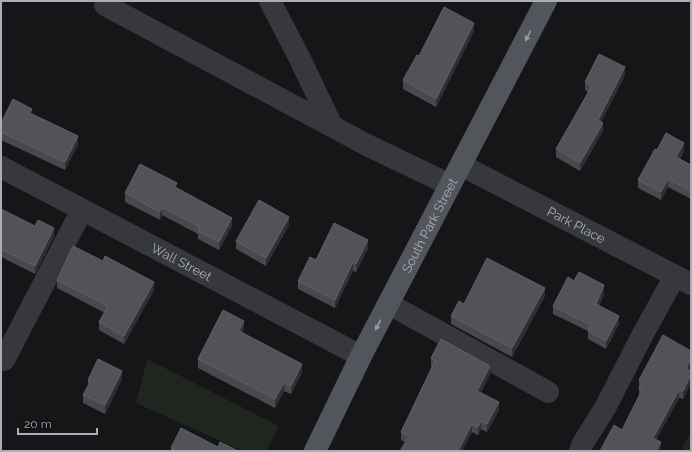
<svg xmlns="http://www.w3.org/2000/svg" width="692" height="452" viewBox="0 0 692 452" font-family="Raleway,sans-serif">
  <rect width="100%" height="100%" fill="#161618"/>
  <path fill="#1e261f" d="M 147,359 L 279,426 L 266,451 L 243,451 L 136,403 Z
    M 691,431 L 691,451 L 681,451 Z"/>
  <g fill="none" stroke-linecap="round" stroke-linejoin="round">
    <g stroke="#37383d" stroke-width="22">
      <path d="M 107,1 L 105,5 L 367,145 L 450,185"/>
      <path d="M 270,1 L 300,59 L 331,124"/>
      <path id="s1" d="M 461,165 L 691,284"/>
      <path id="s2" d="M 1,167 L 361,356"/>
      <path d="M 389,304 L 548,392"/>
      <path d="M 4,360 L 82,210"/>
      <path d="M 580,451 L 583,443 L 605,408 L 644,332 L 675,276"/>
    </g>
    <path stroke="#53555c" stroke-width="22" id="s3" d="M 315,451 L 361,356 L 546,1"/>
  </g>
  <path fill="#47494d" d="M 474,31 L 436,107 L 403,89 L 403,80 L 419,56 Z
    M 625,75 L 601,122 L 603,131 L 580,171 L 556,157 L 556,149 L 588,92 L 585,90 L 585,82 Z
    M 32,114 L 78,144 L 65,170 L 1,140 L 1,123 Z
    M 657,150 L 684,151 L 680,159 L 691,165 L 691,199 L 668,187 L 661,200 L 638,188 L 638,180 Z
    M 177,188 L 232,226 L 219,250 L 198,239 L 198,234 L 162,215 L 160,220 L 125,202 L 125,193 Z
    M 1,209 L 54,236 L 35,274 L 1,257 Z
    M 289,225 L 266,266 L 236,249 L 236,241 Z
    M 368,248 L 356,272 L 353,271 L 335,308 L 298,289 L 298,281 L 316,260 Z
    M 57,280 L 154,290 L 124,344 L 99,330 L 99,322 L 105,313 L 57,288 Z
    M 574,281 L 604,294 L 599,306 L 619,324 L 606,349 L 588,339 L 588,331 L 553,314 L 553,306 Z
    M 545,296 L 512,357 L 451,324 L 451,316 Z
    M 244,329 L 242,333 L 302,372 L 291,394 L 284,391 L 275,408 L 198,368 L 198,359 Z
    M 691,351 L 691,368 L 689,370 L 691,371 L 691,383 L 683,399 L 679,398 L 656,439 L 661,450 L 622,430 L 639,397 L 639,380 Z
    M 431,358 L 490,374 L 481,392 L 499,410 L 487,432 L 481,429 L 478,435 L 472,432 L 405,442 L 401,440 L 401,432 L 432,367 L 431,366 Z
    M 122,379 L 105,414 L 83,403 L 83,395 L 88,386 L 88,380 Z
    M 218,447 L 238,451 L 171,451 L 171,448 Z"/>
  <path fill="#2f3033" d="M 474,23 L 474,31 L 436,107 L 436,99 Z
    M 625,67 L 625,75 L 598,128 L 598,120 Z
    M 603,123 L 603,131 L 580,171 L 580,163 Z
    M 78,136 L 78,144 L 65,170 L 65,162 Z
    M 684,143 L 684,151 L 676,165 L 676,157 Z
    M 668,179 L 668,187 L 661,200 L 661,192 Z
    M 162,207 L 162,215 L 160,220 L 160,212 Z
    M 289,217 L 289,225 L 266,266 L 266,258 Z
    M 232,218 L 232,226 L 219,250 L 219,242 Z
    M 54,228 L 54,236 L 35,274 L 35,266 Z
    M 368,240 L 368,248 L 356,272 L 356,264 Z
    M 353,262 L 353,271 L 335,308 L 335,300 Z
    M 154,282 L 154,290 L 124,344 L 124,336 Z
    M 604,285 L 604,294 L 596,312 L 596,304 Z
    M 545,288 L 545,296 L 512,357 L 512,348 Z
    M 619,316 L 619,324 L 606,349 L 606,341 Z
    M 244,321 L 244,329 L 239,339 L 239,331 Z
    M 691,359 L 691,368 L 686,377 L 686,369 Z
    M 302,364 L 302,372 L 291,394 L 291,386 Z
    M 490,366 L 490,374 L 477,399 L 477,391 Z
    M 122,371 L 122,379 L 105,414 L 105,405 Z
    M 691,375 L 691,383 L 683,399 L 683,391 Z
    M 284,383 L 284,391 L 275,408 L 275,399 Z
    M 679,390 L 679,398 L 653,446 L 653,438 Z
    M 499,402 L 499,410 L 487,432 L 487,424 Z
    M 481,421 L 481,429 L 478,435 L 478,427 Z
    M 472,424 L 472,432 L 462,451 L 458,451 Z
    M 661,442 L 661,450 L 660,451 L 656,451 Z"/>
  <path fill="#525359" stroke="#5f6168" d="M 444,7 L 474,23 L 436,99 L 403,80 L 417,55 L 419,56 Z
    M 599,54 L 625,67 L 598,120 L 603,123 L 580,163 L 556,149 L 592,86 L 585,82 Z
    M 13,99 L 32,109 L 30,113 L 78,136 L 65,162 L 1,132 L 1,123 Z
    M 666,133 L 684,143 L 676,157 L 691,165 L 691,191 L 668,179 L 661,192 L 638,180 L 655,149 L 657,150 Z
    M 140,164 L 177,183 L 175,187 L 232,218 L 219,242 L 198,231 L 200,227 L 162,207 L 160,212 L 125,193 Z
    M 259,200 L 289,217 L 266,258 L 236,241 Z
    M 1,209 L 35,226 L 38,220 L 54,228 L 35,266 L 1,249 L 1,236 L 2,234 L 1,234 Z
    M 334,223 L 368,240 L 356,264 L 353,262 L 335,300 L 298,281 L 310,257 L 316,260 Z
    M 73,246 L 103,261 L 105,256 L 154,282 L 124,336 L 99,322 L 108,306 L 57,280 Z
    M 487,258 L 545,288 L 512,348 L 451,316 L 459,301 L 464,304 Z
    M 579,272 L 604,285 L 596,304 L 619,316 L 606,341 L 588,331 L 591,325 L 553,306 L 568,277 L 574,281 Z
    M 223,310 L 244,321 L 239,331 L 302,364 L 291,386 L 284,383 L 275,399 L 198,359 Z
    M 663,335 L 691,351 L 691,359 L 686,369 L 691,371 L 691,375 L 683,391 L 679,390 L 653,438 L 661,442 L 656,451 L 600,451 L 614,425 L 622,430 L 642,390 L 639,388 L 642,382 L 639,380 Z
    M 441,339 L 490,366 L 477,391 L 499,402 L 487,424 L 481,421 L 478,427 L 472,424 L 458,451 L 400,451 L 409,436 L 401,432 L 435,361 L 431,358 Z
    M 98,359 L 122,371 L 105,405 L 83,395 L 90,382 L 88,380 Z
    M 181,428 L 218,447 L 220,442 L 238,451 L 176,451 L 171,448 Z"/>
  <defs><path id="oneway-solid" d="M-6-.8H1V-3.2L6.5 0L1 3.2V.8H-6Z"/></defs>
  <g fill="#979ba6">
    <use href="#oneway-solid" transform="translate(528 36) rotate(117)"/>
    <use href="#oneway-solid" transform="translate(378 325) rotate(118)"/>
  </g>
  <g text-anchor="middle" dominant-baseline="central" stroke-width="3" stroke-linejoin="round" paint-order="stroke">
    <g font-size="13" fill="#a8adb8" stroke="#111113">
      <text stroke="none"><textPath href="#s1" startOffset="130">Park Place</textPath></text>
      <text stroke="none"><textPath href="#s3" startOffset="253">South Park Street</textPath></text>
      <text stroke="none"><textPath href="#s2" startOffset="204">Wall Street</textPath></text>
    </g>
  </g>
  <rect width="692" height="452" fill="none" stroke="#a8adb8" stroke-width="4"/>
  <path d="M18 428v6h79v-6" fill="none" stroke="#a8adb8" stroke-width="2"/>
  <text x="24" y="428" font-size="12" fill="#a8adb8" stroke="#111113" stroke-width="3" paint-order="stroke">20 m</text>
</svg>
